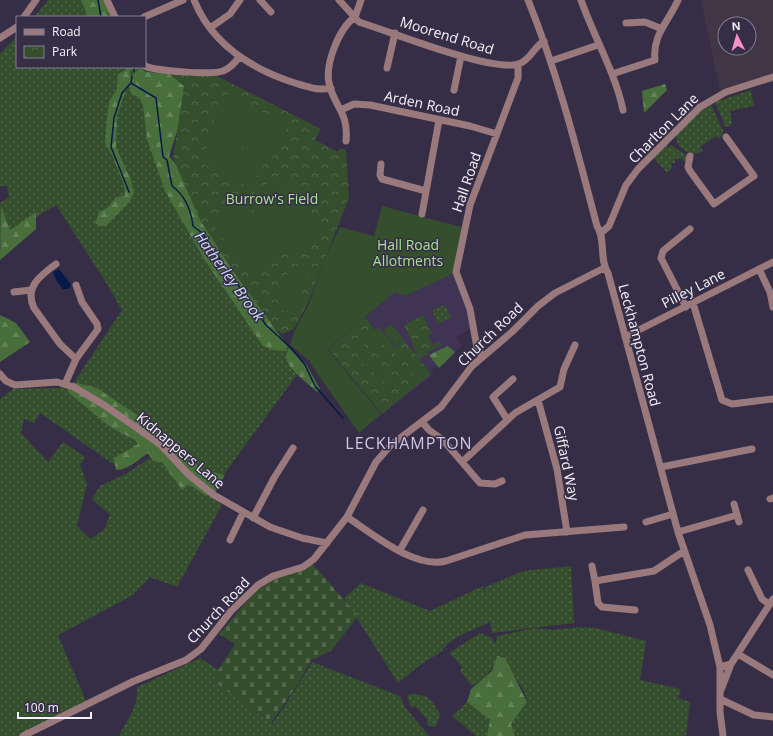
<svg xmlns="http://www.w3.org/2000/svg" width="773" height="736" viewBox="0 0 773 736" font-family="'Open Sans',sans-serif">
  <defs>
    <pattern id="grass-dots" width="8" height="8" patternUnits="userSpaceOnUse"><rect width="8" height="8" fill="#354e2d"/><path d="M2 2h.1M6 6h.1" fill="none" stroke="#53684c" stroke-width="1.8" stroke-linecap="round"/></pattern>
    <pattern id="forest-firs" width="22" height="20" patternUnits="userSpaceOnUse"><rect width="22" height="20" fill="#486f3b"/><path d="M5 1l3.5 6h-7zM16 11l3.5 6h-7z" fill="#638458"/></pattern>
    <pattern id="cemetery-stones" width="16" height="16" patternUnits="userSpaceOnUse"><rect width="16" height="16" fill="#354e2d"/><path d="M2 7V4a2 2 0 0 1 4 0v3zM10 15v-3a2 2 0 0 1 4 0v3z" fill="#53684c"/></pattern>
    <pattern id="park-crowns" width="20" height="18" patternUnits="userSpaceOnUse"><rect width="20" height="18" fill="#354e2d"/><path d="M2 6a3 3 0 1 1 6 0M12 15a3 3 0 1 1 6 0" fill="none" stroke="#53684c"/></pattern>
  </defs>
  <rect width="100%" height="100%" fill="#362e46"/>
  <path fill="#3f3453" d="M 453,273 L 467,306 L 471,328 L 456,338 L 462,345 L 439,368 L 437,366 L 432,371 L 434,373 L 429,378 L 382,414 L 328,349 L 395,292 Z"/>
  <path fill="#413645" fill-rule="evenodd" d="M 701,0 L 773,0 L 773,74 L 720,91 ZM 725,24 L 749,24 L 749,48 L 725,48 Z"/>
  <path fill="url(#grass-dots)" d="M 48,0 L 103,0 L 113,17 L 34,17 Z
    M 17,36 L 17,67 L 141,67 L 179,89 L 169,156 L 205,242 L 304,365 L 214,488 L 160,439 L 116,466 L 40,413 L 34,423 L 24,419 L 21,433 L 48,462 L 63,442 L 85,457 L 80,465 L 87,484 L 77,526 L 90,539 L 104,530 L 110,515 L 92,499 L 100,486 L 126,474 L 161,450 L 222,505 L 177,587 L 150,577 L 133,595 L 58,635 L 86,701 L 21,736 L 0,736 L 0,399 L 13,389 L 59,388 L 73,383 L 80,384 L 75,381 L 122,310 L 102,276 L 56,205 L 0,239 L 0,203 L 9,197 L 7,186 L 0,186 L 0,54 Z
    M 751,90 L 754,106 L 730,111 L 732,123 L 729,127 L 725,126 L 715,102 Z
    M 711,104 L 724,133 L 718,139 L 716,136 L 700,147 L 703,151 C 689,158 676,148 675,133 L 698,110 Z
    M 667,145 L 669,147 L 671,145 L 687,156 L 688,161 L 683,161 L 682,158 L 674,159 L 675,163 L 671,163 L 672,168 L 667,173 L 654,158 Z
    M 445,305 L 451,317 L 438,324 L 432,310 Z
    M 571,566 L 574,623 L 492,633 L 490,622 L 459,636 L 447,644 L 441,652 L 420,665 L 398,683 L 344,598 L 361,583 L 430,611 L 483,586 L 486,597 L 485,587 L 524,571 Z
    M 580,627 L 596,628 L 646,641 L 640,680 L 681,689 L 678,698 L 690,702 L 686,736 L 515,736 L 511,724 L 527,702 L 525,693 L 501,656 L 486,676 L 472,686 L 460,671 L 462,667 L 449,653 L 480,633 L 492,638 L 495,644 L 497,636 L 535,628 L 553,630 Z
    M 200,658 L 219,670 L 212,680 L 272,724 L 294,692 L 312,662 L 400,696 L 405,707 L 429,736 L 119,736 C 127,720 139,706 137,687 Z
    M 411,694 C 430,695 431,699 440,714 L 436,727 L 427,725 L 427,719 L 415,706 L 412,708 L 409,703 L 407,695 Z
    M 467,702 L 490,720 L 487,736 L 476,736 L 452,716 Z"/>
  <path fill="url(#forest-firs)" d="M 81,0 L 106,0 L 109,8 L 108,17 L 88,17 Z
    M 124,67 L 139,67 L 135,71 L 130,70 L 129,76 L 134,74 L 139,68 L 146,72 L 198,75 L 184,110 L 169,156 L 198,191 L 277,333 L 288,346 L 285,351 L 273,350 L 263,346 L 204,259 L 165,191 L 147,139 L 143,105 L 139,97 L 132,95 L 128,84 L 117,116 L 116,147 L 131,180 L 134,192 L 130,201 L 106,226 L 100,226 L 95,223 L 99,212 L 107,208 L 116,197 L 125,196 L 124,185 L 113,157 L 105,143 L 108,109 L 110,100 L 117,89 L 118,74 L 126,70 Z
    M 665,84 L 667,90 L 644,113 L 642,91 Z
    M 1,206 L 10,230 L 36,212 L 36,229 L 0,260 Z
    M 0,315 L 16,323 L 30,342 L 0,362 Z
    M 448,346 L 455,352 L 439,368 L 429,355 Z
    M 288,348 L 306,364 L 320,389 L 317,392 C 309,384 287,369 286,357 C 286,355 288,351 288,348 Z
    M 73,382 L 97,388 L 147,422 L 203,470 L 225,475 L 215,493 L 206,496 L 189,484 L 182,490 L 162,462 L 153,461 L 148,453 C 138,460 128,470 116,470 L 114,458 L 138,444 L 135,440 L 110,427 L 69,393 L 67,388 Z
    M 497,656 L 505,658 L 527,702 L 511,724 L 515,736 L 487,736 L 490,720 L 467,702 L 471,689 L 492,671 Z"/>
  <path fill="url(#cemetery-stones)" d="M 311,562 L 358,616 L 331,651 L 311,660 L 298,684 L 271,723 L 212,680 L 235,644 L 219,634 L 265,580 Z"/>
  <path fill="url(#park-crowns)" d="M 169,74 L 217,76 L 321,129 L 315,140 L 338,152 L 340,149 L 346,150 L 349,198 L 308,303 L 294,329 L 283,334 L 277,331 L 237,277 L 200,220 L 173,158 L 184,86 Z
    M 423,315 L 432,334 L 428,336 L 432,345 L 439,342 L 441,345 L 427,352 L 428,354 L 419,359 L 404,325 Z
    M 365,317 L 375,330 L 378,327 L 396,347 L 404,340 L 431,374 L 382,414 L 328,349 Z"/>
  <path fill="#354e2d" fill-rule="evenodd" d="M 227,94 L 289,125 L 271,161 L 209,130 Z
    M 213,134 L 265,160 L 251,188 L 199,162 Z
    M 280,174 L 323,233 L 289,258 L 246,199 Z
    M 313,182 L 323,196 L 308,207 L 298,193 Z
    M 244,201 L 282,252 L 250,275 L 212,224 Z
    M 382,206 L 465,228 L 456,272 L 405,296 L 395,292 L 327,349 L 381,414 L 359,433 L 310,363 L 311,362 L 290,345 L 295,330 L 309,304 L 325,259 L 340,227 L 374,236 Z
    M 303,258 L 310,260 L 311,264 L 295,312 L 280,310 L 277,297 L 290,268 L 296,267 Z
    M 391,324 L 404,339 L 396,346 L 383,331 Z
    M 370,327 L 426,373 L 423,377 L 418,373 C 418,384 409,393 398,390 C 391,388 386,382 381,378 C 375,373 366,368 361,362 C 353,351 361,338 372,336 L 367,331 ZM 372,340 L 379,341 L 410,366 L 414,377 C 405,401 376,369 366,360 C 360,352 362,343 372,340 Z
    M 370,343 L 379,343 L 383,348 L 378,353 L 397,368 L 408,366 L 411,370 L 406,375 L 409,378 L 407,381 L 374,352 L 369,352 Z"/>
  <path fill="#051a48" d="M 59,269 L 70,283 L 71,286 L 68,289 L 63,289 L 56,280 L 53,272 Z"/>
  <g fill="none" stroke-linecap="round" stroke-linejoin="round">
    <path stroke="#051a48" stroke-width="1.5" d="M 98,0 L 101,17
      M 134,71 L 134,67
      M 132,76 L 131,83 L 156,98 L 163,157 L 167,160 L 172,186 C 186,196 191,210 193,226 L 202,233 L 266,325 L 292,349 L 305,365 L 315,386 L 343,418
      M 129,192 L 111,147 L 114,118 L 122,93 L 130,84"/>
    <path stroke="#9a797d" stroke-width="7" d="M 107,0 L 115,17
      M 194,0 C 212,45 253,70 298,84 C 310,87 319,91 331,88
      M 260,0 L 271,12
      M 339,0 L 359,22 L 368,25 C 399,35 492,72 519,64 C 530,60 534,47 544,41
      M 528,0 C 558,74 577,150 597,226 C 606,239 599,260 608,273 L 678,532 L 710,625 L 720,667 L 720,712 L 723,736
      M 581,0 C 594,37 615,72 623,110
      M 24,17 L 36,0
      M 144,17 L 183,0
      M 355,17 L 361,0
      M 626,23 L 645,22 L 662,29
      M 210,28 L 230,14 L 240,0
      M 0,38 L 17,27
      M 551,61 L 598,45
      M 145,66 C 155,71 212,75 223,71 C 230,68 235,63 239,57
      M 387,68 L 395,33
      M 612,74 L 655,60 C 652,35 669,21 678,0
      M 454,90 L 461,56
      M 341,110 L 354,104 L 370,105 L 470,126 L 497,134
      M 346,141 C 349,112 334,107 329,83 C 325,64 339,28 355,17
      M 690,156 L 688,167 L 690,171 L 714,204 L 754,176 L 726,137
      M 381,164 L 380,175 L 382,179 L 426,191
      M 422,214 L 439,120
      M 601,233 L 609,226 L 626,185 L 638,169 L 700,107 L 726,92 L 773,77
      M 56,264 C 41,275 24,287 34,308 L 60,344 L 76,359
      M 759,269 L 770,292 L 773,307
      M 14,292 L 31,290
      M 693,303 L 722,400 L 732,404 L 773,399
      M 686,307 L 661,258 L 663,251 L 690,229
      M 625,337 L 773,262
      M 482,356 L 477,348 L 470,309 L 456,272 L 470,205 L 518,78 L 518,64
      M 0,374 L 6,381 L 15,385 L 57,382 L 74,387 L 104,405 L 161,445 L 189,475 L 214,495 L 270,527 L 302,538 L 327,543
      M 65,384 L 76,359 L 98,329 L 97,324 L 82,302 L 76,285
      M 538,400 L 557,469 L 567,532
      M 507,419 L 493,397 L 513,379
      M 422,422 L 429,430 L 443,440 L 480,483 L 495,484 L 502,481
      M 462,462 L 515,413 L 560,387 L 564,369 L 575,345
      M 661,467 L 752,449
      M 770,499 L 773,498
      M 734,504 L 739,522
      M 347,517 C 373,534 414,569 446,561 L 525,535 L 624,527
      M 253,518 L 274,478 L 293,448
      M 646,522 L 673,514
      M 678,532 L 737,515
      M 230,540 L 243,513
      M 400,550 L 423,510
      M 592,566 L 595,581 L 654,571 L 684,551
      M 748,570 L 762,599 L 769,604
      M 595,581 L 598,603 L 602,607 L 635,610
      M 738,654 L 773,675
      M 720,667 L 731,664 L 773,599
      M 721,690 L 731,664
      M 720,699 L 754,715 L 773,717
      M 23,736 L 134,681 L 186,660 L 201,649 L 231,611 L 258,585 L 273,576 L 303,567 L 314,559 L 347,517 L 376,462 L 391,445 L 441,407 L 472,366 L 513,331 L 538,306 L 555,293 L 604,268"/>
  </g>
  <g text-anchor="middle" dominant-baseline="central" stroke-width="3" stroke-linejoin="round" paint-order="stroke">
    <g font-size="14" fill="#f6f3fd" stroke="#362e46">
      <text transform="translate(447 35) rotate(17)">Moorend Road</text>
      <text transform="translate(422 103) rotate(12)">Arden Road</text>
      <text transform="translate(663 128) rotate(-45)">Charlton Lane</text>
      <text transform="translate(466 182) rotate(-71)">Hall Road</text>
      <text transform="translate(693 288) rotate(-27)">Pilley Lane</text>
      <text transform="translate(490 334) rotate(-44)">Church Road</text>
      <text transform="translate(640 345) rotate(75)">Leckhampton Road</text>
      <text transform="translate(181 450) rotate(40)">Kidnappers Lane</text>
      <text transform="translate(567 463) rotate(78)">Giffard Way</text>
      <text transform="translate(218 610) rotate(-47)">Church Road</text>
    </g>
    <g font-size="14" fill="#a7e294" stroke="#362e46">
      <text x="272" y="198">Burrow's Field</text>
      <text x="408" y="244">Hall Road<tspan x="408" dy="16">Allotments</tspan></text>
    </g>
    <g font-size="15" font-style="italic" fill="#cadcfc" stroke="#362e46">
      <text transform="translate(230 276) rotate(54)">Hatherley Brook</text>
    </g>
    <g font-size="16" letter-spacing="1" fill="#d1c7e6" stroke="#362e46">
      <text x="409" y="443">LECKHAMPTON</text>
    </g>
  </g>
  <rect x="16" y="16" width="130" height="52" fill="#362e46" stroke="#837d8f"/>
  <rect x="24" y="29" width="20" height="6" fill="#9a797d" stroke="#837d8f"/>
  <text x="52" y="36" font-size="12" fill="#f6f3fd">Road</text>
  <rect x="24" y="46" width="20" height="12" fill="url(#park-crowns)" stroke="#837d8f"/>
  <text x="52" y="56" font-size="12" fill="#f6f3fd">Park</text>
  <g transform="translate(737 36) rotate(355)"><circle r="19" fill="#362e46" stroke="#837d8f"/>
  <path d="M0-3L7 15L0 10L-7 15Z" fill="#fa8fc8"/>
  <text y="-6" font-size="11" font-weight="bold" text-anchor="middle" fill="#f6f3fd">N</text>
  </g>
  <path d="M18 712v6h73v-6" fill="none" stroke="#f6f3fd" stroke-width="2"/>
  <text x="24" y="712" font-size="12" fill="#f6f3fd" stroke="#362e46" stroke-width="3" paint-order="stroke">100 m</text>
</svg>
